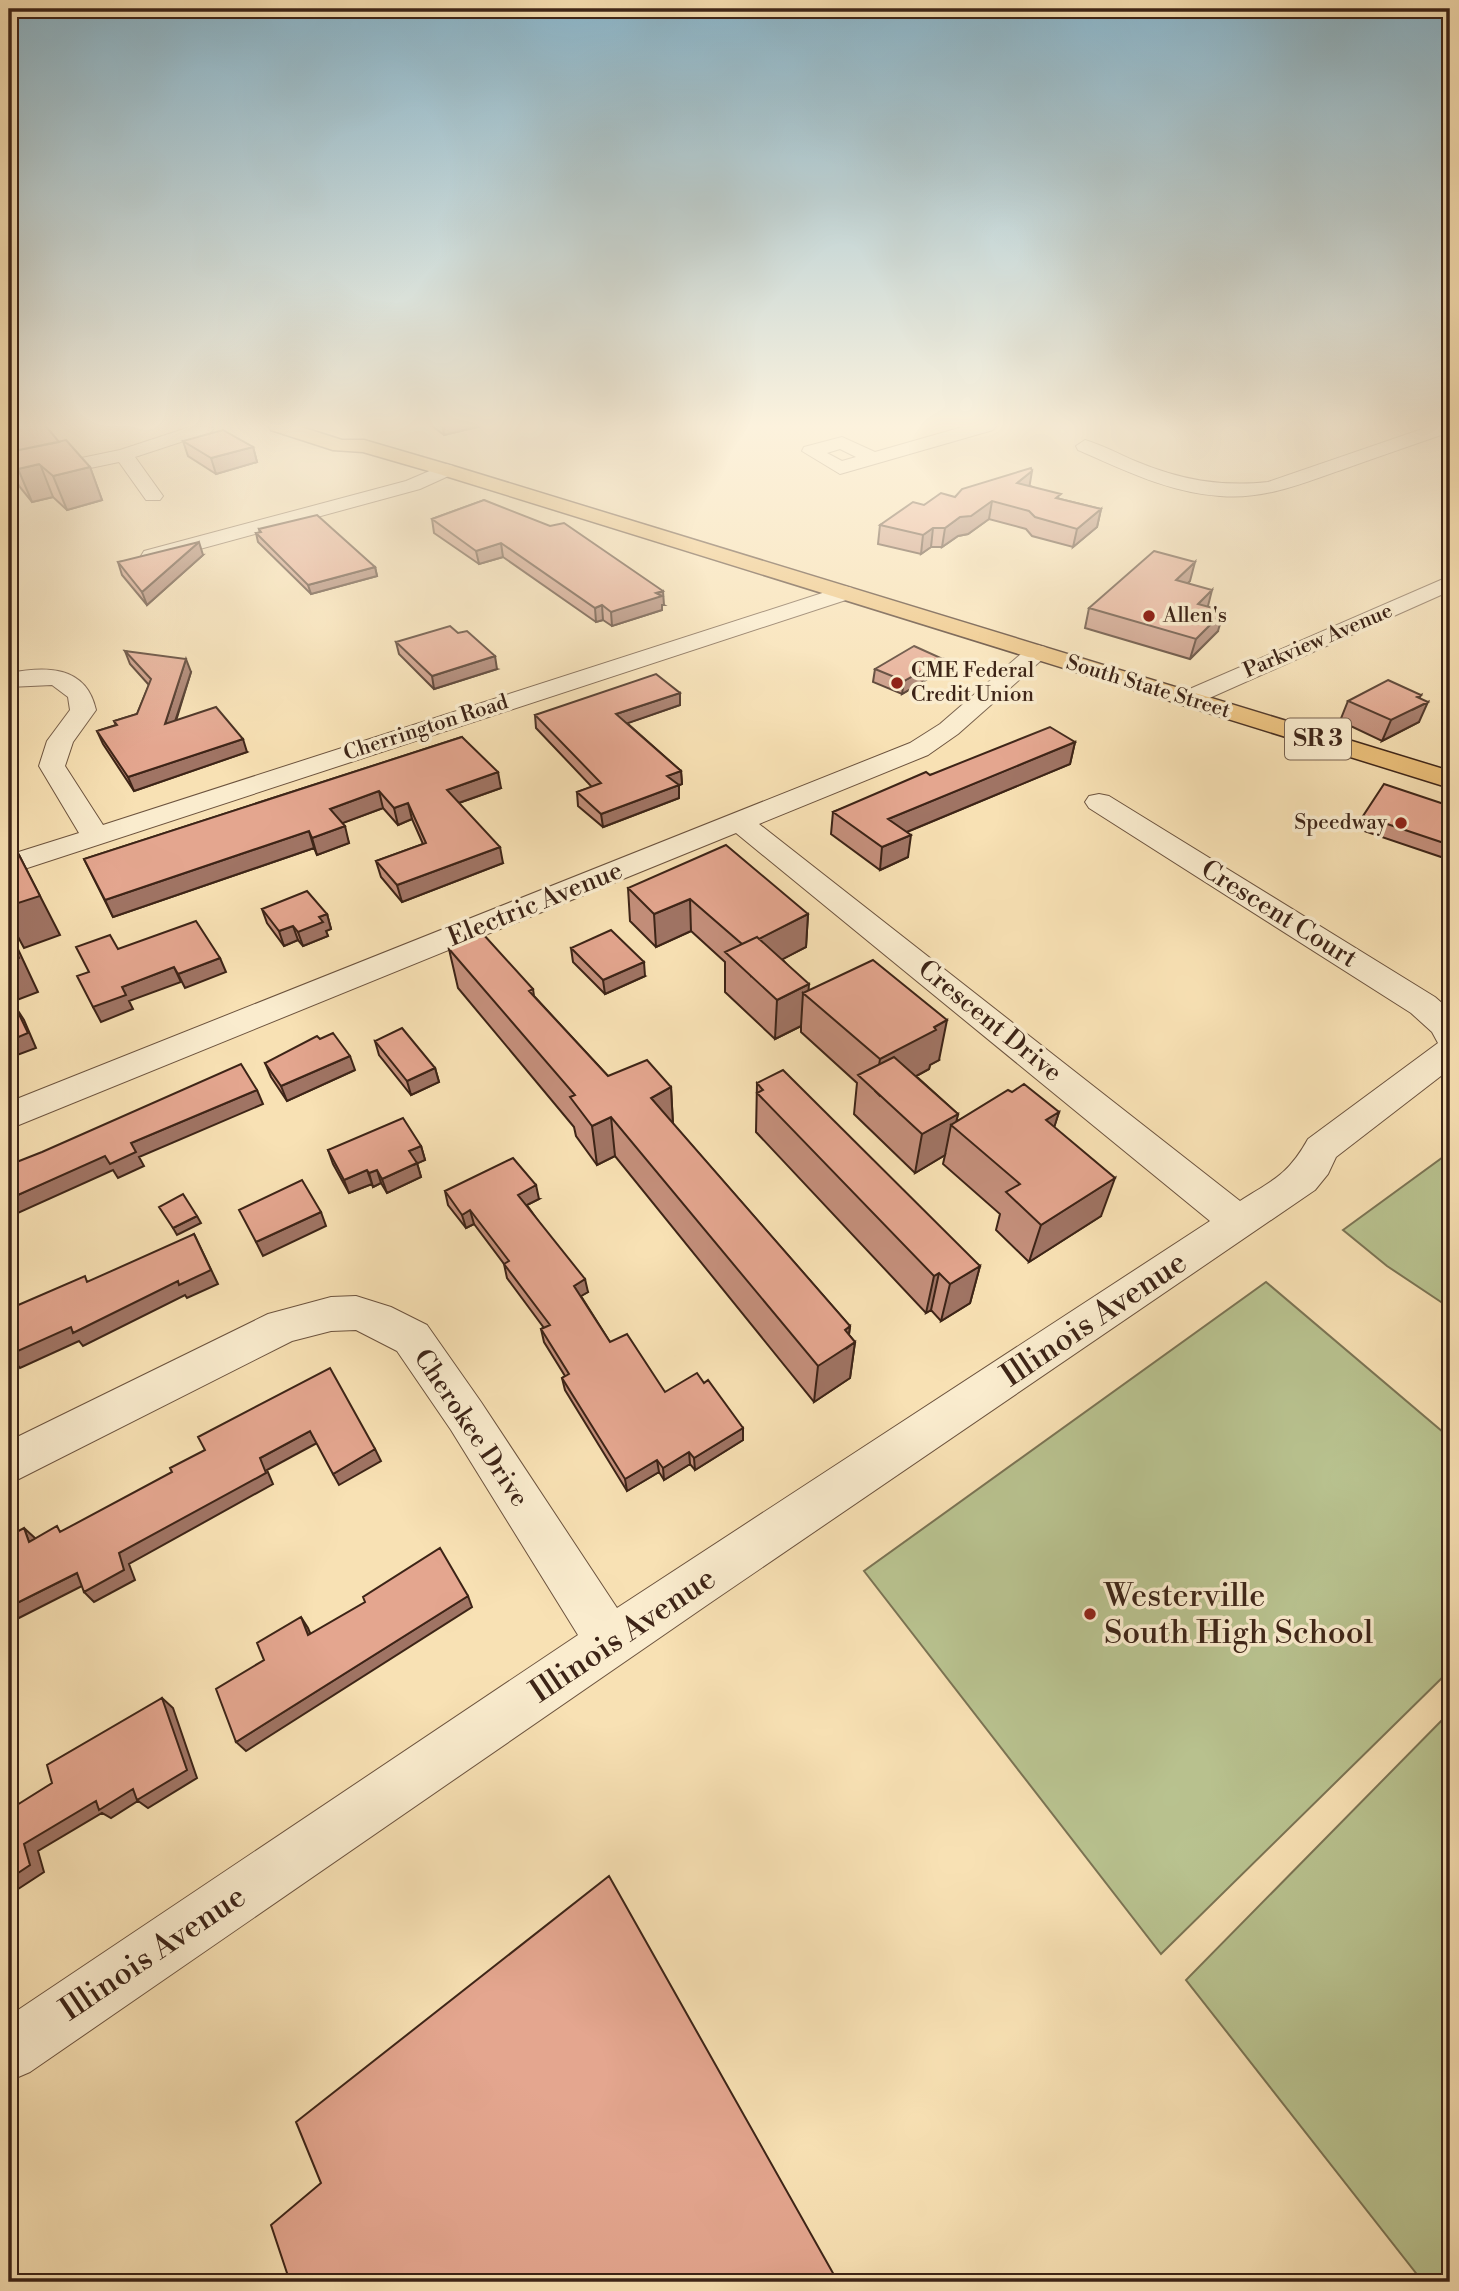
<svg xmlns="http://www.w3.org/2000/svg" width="1459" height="2291" viewBox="0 0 1459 2291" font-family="'Libre Bodoni',serif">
  <rect width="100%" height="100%" fill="#f8e1b4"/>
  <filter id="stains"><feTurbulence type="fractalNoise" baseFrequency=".00286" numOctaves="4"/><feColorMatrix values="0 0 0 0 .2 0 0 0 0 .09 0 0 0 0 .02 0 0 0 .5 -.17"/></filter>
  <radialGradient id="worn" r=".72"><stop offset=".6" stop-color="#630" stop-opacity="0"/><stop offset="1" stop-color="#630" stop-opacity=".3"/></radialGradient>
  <path fill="#b9c390" stroke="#7b7454" stroke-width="2" d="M 1450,1152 L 1450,1308 L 1387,1266 L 1343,1230 Z
    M 1266,1282 L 1450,1438 L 1450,1670 L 1161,1954 L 864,1571 Z
    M 1450,1712 L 1450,2282 L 1423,2282 L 1186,1980 Z"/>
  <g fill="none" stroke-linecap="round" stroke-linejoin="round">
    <g stroke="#6c533e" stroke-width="2">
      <path id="minor" d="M 193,426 L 214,428 L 211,432 L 135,457 L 163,496 L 160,500 L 146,500 L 119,462 L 9,485 L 9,473 L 120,450 Z
        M 966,426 L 996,426 L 993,430 L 840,474 L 802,451 L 804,447 L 842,437 L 875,452 ZM 840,449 L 856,457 L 842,461 L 827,453 Z
        M 1431,426 L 1450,426 L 1450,432 C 1415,444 1380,456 1344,469 C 1303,483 1265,500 1220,496 C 1170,493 1124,470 1078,450 L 1076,446 L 1085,440 C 1102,445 1119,454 1135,461 C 1180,480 1221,487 1268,482 Z
        M 446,464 L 453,466 L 456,470 L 453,474 L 420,489 L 152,562 L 144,561 L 141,556 L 144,551 L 406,481 Z
        M 1450,576 L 1450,591 L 1196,704 L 1187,707 L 1178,704 L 1174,699 L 1178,694 Z
        M 844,586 L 852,588 L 855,593 L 852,598 L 9,874 L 9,855 L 79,833 L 39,766 L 47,741 L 70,710 L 68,697 L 52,685 L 9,687 L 9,673 C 46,666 86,665 96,710 L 73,742 L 65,766 L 103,825 Z
        M 1037,645 L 1045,647 L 1049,652 L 1045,657 L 958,734 L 928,755 L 759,824 L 1240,1201 C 1273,1180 1288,1175 1308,1139 L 1438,1043 L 1432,1032 L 1411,1013 L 1089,808 L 1085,802 L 1089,796 L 1099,794 L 1109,796 L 1435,997 L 1450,1010 L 1450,1069 L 1336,1157 L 1328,1174 L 1315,1190 L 710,1603 L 30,2072 L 9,2081 L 9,2016 L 578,1635 L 451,1430 L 397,1351 L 356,1330 L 331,1331 L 292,1341 L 9,1484 L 9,1441 L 268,1314 L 331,1297 L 356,1296 L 391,1307 L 427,1325 L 481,1402 L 617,1608 L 1210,1221 L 736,833 L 9,1129 L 9,1102 L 910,743 L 940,724 L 1029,647 Z"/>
    </g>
    <g stroke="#3d2417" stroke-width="3">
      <path id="major" d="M 269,426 L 298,426 L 342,440 L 364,440 L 453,466 L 1450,771 L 1450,788 L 439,474 L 363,452 L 333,450 L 271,430 Z"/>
    </g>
    <use href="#minor" fill="#faecce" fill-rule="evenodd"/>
    <use href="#major" fill="#ecc07a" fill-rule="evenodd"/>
  </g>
  <path fill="#c48f7b" stroke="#3d2417" stroke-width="2" d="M 9,426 L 59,442 L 90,467 L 102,500 L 67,510 L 53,497 L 32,502 L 19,486 L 13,470 L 9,471 Z
    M 432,426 L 481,426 L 444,435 Z
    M 183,441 L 253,447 L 257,462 L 216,474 L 188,456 Z
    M 1030,486 L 1060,499 L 1101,509 L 1097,527 L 1073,547 L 1032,536 L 1026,529 L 989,519 L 968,534 L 958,536 L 942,547 L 931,547 L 921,554 L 878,544 L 880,525 L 924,505 L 955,497 Z
    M 484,500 L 664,605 L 662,605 L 662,610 L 612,626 L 603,620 L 596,622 L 503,557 L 479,564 L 434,533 L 432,519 Z
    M 259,529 L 375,567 L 377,576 L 311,594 L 258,542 L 256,533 L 260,533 Z
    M 203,555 L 147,605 L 122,575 L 118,562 Z
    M 1190,581 L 1187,583 L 1218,631 L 1190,659 L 1085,628 L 1089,608 Z
    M 396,642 L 497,669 L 434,689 L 399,654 Z
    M 125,651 L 191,672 L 176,721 L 247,752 L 134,791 L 103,744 L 97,731 L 116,725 L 114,721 L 137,714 L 149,685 L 130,664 Z
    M 875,669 L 941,671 L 902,694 L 873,682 Z
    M 680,693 L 680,705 L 627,723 L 681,771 L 682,784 L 679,785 L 679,798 L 603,827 L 578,806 L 577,792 L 592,787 L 536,728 L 535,715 Z
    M 1419,698 L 1419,722 L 1382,741 L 1340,721 L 1348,701 Z
    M 462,737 L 501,788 L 459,803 L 503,863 L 402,902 L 381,877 L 376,861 L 423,844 L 412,819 L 398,825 L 383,808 L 342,823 L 349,843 L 317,855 L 314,848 L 113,917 L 84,859 Z
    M 1075,742 L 1070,764 L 907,832 L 908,857 L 880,870 L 831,834 L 833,812 L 930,775 Z
    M 1450,806 L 1450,860 L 1358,829 L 1363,816 Z
    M 628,888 L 808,914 L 806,947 L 782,959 L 809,990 L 939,1060 L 930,1065 L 929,1069 L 916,1076 L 958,1114 L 956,1122 L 1012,1092 L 1059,1112 L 1054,1127 L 1101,1216 L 1029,1262 L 996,1230 L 1000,1214 L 943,1164 L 945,1155 L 915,1173 L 854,1114 L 857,1083 L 801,1032 L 801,1026 L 775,1039 L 725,992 L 725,962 L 691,931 L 656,947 L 630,921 Z
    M 262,909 L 327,914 L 331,929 L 326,931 L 328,936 L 303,946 L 298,940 L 284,946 L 267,923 Z
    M 571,948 L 645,976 L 605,994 L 573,962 Z
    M 449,949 L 533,989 L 534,996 L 608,1076 L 671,1087 L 673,1124 L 850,1326 L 849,1335 L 855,1342 L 850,1378 L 814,1402 L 615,1156 L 597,1165 L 576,1136 L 574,1127 L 458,988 Z
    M 375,1041 L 435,1068 L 439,1082 L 411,1095 L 379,1055 Z
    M 265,1063 L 355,1070 L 287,1101 L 271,1077 Z
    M 757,1083 L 980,1266 L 970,1303 L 941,1321 L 931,1310 L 926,1313 L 756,1132 Z
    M 421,1146 L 425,1160 L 417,1163 L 421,1177 L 387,1193 L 381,1183 L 373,1187 L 372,1184 L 349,1193 L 333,1164 L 328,1150 Z
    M 445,1191 L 539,1199 L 527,1205 L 588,1292 L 581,1296 L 610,1342 L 665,1392 L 743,1428 L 743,1440 L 695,1470 L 690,1464 L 664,1480 L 659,1472 L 627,1491 L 565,1390 L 562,1378 L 565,1376 L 544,1342 L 541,1329 L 544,1328 L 507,1278 L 504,1264 L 474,1224 L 466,1228 L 448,1205 Z"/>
  <path fill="#a07464" stroke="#3d2417" stroke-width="2" d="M 446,426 L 481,426 L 444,435 L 443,427 Z
    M 253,447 L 257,462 L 216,474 L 211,458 Z
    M 9,461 L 13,470 L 9,471 Z
    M 40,464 L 53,497 L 32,502 L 18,469 Z
    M 90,467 L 102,500 L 67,510 L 53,476 Z
    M 1032,471 L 1029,489 L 1017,483 Z
    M 992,501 L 989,519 L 968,534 L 958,536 L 942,547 L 945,528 L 960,517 Z
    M 1101,509 L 1097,527 L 1073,547 L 1077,529 Z
    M 933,528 L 931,547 L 921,554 L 923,535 Z
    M 199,542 L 203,555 L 147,605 L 142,592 Z
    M 501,543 L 503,557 L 479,564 L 476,551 Z
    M 1195,562 L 1190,581 L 1171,599 L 1176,580 Z
    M 375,567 L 377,576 L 311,594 L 308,585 Z
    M 1212,590 L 1207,610 L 1198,604 Z
    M 663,591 L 664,605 L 662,605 L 662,610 L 612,626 L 611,612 Z
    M 602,605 L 603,620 L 596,622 L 595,608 Z
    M 1224,611 L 1218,631 L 1190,659 L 1196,639 Z
    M 495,656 L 497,669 L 434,689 L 432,676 Z
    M 186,659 L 191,672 L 170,737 L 165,724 Z
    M 943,659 L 941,671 L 902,694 L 904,681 Z
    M 680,693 L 680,705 L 617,727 L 616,714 Z
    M 1421,695 L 1414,709 L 1428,702 L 1419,722 L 1382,741 L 1391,720 L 1417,697 Z
    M 243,739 L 247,752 L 134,791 L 128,777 Z
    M 1075,742 L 1070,764 L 885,841 L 888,819 Z
    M 681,771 L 682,784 L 668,789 L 667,776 Z
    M 498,772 L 501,788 L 450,806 L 447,790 Z
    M 679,785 L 679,798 L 603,827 L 601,814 Z
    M 379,791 L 383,808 L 335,826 L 330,809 Z
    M 408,803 L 412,819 L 398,825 L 394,808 Z
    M 345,826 L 349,843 L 317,855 L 312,838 Z
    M 309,831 L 314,848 L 113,917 L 105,900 Z
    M 911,835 L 908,857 L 880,870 L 882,847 Z
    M 500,847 L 503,863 L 402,902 L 397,885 Z
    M 19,855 L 60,935 L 24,948 L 9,920 L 9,906 Z
    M 690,899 L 691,931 L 656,947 L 654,914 Z
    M 327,914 L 331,929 L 326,931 L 328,936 L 303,946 L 298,932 L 319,917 Z
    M 808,914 L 806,947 L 751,976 L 744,946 Z
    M 293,926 L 298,940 L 284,946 L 279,931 Z
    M 9,930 L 38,992 L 9,1003 Z
    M 220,958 L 226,972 L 185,988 L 178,974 Z
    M 644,962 L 645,976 L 605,994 L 603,980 Z
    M 174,967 L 181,982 L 129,1001 L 133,1009 L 101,1022 L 93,1007 L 122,987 Z
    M 809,984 L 808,997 L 803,993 L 801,1026 L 775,1039 L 777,1000 Z
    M 15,1006 L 24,1020 L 36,1048 L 9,1058 L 9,1041 Z
    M 947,1020 L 939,1060 L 930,1065 L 929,1069 L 880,1096 L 875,1091 L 880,1059 Z
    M 350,1056 L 355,1070 L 287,1101 L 281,1086 Z
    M 435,1068 L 439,1082 L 411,1095 L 407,1081 Z
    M 671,1087 L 673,1126 L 651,1098 Z
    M 257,1090 L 263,1104 L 139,1157 L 144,1166 L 118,1178 L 113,1170 L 9,1217 L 9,1199 L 131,1143 Z
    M 1059,1112 L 1047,1150 L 1046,1120 Z
    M 958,1114 L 955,1128 L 951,1125 L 945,1155 L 915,1173 L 922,1134 Z
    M 611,1117 L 615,1156 L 597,1165 L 592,1126 Z
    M 421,1146 L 425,1160 L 414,1165 L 409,1151 Z
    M 417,1163 L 421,1177 L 387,1193 L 382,1179 Z
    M 367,1170 L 372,1184 L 349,1193 L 344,1180 Z
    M 377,1170 L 381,1183 L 373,1187 L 369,1173 Z
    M 1115,1178 L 1101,1216 L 1029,1262 L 1041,1225 Z
    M 536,1185 L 539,1199 L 521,1208 L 518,1195 Z
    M 470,1210 L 474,1224 L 466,1228 L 462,1215 Z
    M 321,1212 L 326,1226 L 263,1256 L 256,1242 Z
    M 197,1216 L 201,1223 L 177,1235 L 173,1228 Z
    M 194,1234 L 218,1284 L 187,1298 L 185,1295 L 83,1346 L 79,1341 L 20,1368 L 16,1363 L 9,1367 L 9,1351 Z
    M 980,1266 L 970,1303 L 941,1321 L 950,1284 Z
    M 939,1273 L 931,1310 L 926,1313 L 934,1276 Z
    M 585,1279 L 588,1292 L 576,1299 L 574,1286 Z
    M 850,1326 L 847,1348 L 855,1342 L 850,1378 L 814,1402 L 818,1366 L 845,1330 Z
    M 743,1428 L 743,1440 L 695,1470 L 694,1458 Z
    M 310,1431 L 317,1443 L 267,1470 L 273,1484 L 129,1564 L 135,1580 L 94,1602 L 84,1592 L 119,1553 L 260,1458 Z
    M 375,1449 L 381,1461 L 339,1485 L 333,1474 Z
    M 689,1452 L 690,1464 L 664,1480 L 663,1468 Z
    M 657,1460 L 659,1472 L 627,1491 L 625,1479 Z
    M 24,1528 L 36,1539 L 29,1542 Z
    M 77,1573 L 88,1583 L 9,1623 L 9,1607 Z
    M 468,1596 L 472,1607 L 246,1751 L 236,1742 Z
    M 301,1617 L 308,1628 L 315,1645 L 308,1635 Z
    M 162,1698 L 173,1708 L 197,1778 L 148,1808 L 138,1801 L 111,1818 L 102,1813 L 38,1851 L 44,1872 L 9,1895 L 9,1879 L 24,1844 Z"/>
  <path fill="#e4a68f" stroke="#3d2417" stroke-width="2" d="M 9,426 L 46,426 L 59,442 L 9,452 Z
    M 223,430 L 253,447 L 211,458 L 183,441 Z
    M 66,440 L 90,467 L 53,476 L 39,464 L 18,469 L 9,457 L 9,452 Z
    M 1031,468 L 1032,471 L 1017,483 L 1061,494 L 1056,498 L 1101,509 L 1077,529 L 1035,517 L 1029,511 L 992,501 L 971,516 L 960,517 L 945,528 L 933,528 L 923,535 L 880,525 L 913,502 L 924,505 L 941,493 L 955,497 L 962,489 Z
    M 484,500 L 550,526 L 564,523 L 663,591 L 656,593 L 662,596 L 611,612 L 602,605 L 595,608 L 501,543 L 476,551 L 432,519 Z
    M 317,515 L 375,567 L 308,585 L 256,533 L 261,532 L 259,529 Z
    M 199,542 L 142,592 L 118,562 Z
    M 1154,551 L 1195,562 L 1176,580 L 1212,590 L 1198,604 L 1224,611 L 1196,639 L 1089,608 Z
    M 450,626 L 458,633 L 467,631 L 495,656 L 432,676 L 396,642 Z
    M 914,646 L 943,659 L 904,681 L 875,669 Z
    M 125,651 L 186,659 L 165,724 L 216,707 L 243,739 L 128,777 L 97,731 L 117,725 L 114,721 L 137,714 L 151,679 Z
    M 656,674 L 680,693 L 616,714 L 681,771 L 667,776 L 679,785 L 601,814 L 577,792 L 601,783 L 535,715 Z
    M 1388,680 L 1421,695 L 1417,697 L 1428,702 L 1391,720 L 1348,701 Z
    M 1050,727 L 1075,742 L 888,819 L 911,835 L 882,847 L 833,812 L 926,772 L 930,775 Z
    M 462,737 L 498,772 L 447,790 L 500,847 L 397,885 L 376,861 L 426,843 L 408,803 L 394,808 L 379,791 L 330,809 L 345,826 L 312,838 L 309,831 L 105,900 L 84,859 Z
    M 1384,784 L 1450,806 L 1450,845 L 1363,816 Z
    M 726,845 L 808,914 L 759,939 L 757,937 L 742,944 L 690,899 L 654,914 L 628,888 Z
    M 19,855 L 40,896 L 9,906 L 9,859 Z
    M 307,891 L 327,914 L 319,917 L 323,922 L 298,932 L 293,926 L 279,931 L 262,909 Z
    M 196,921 L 220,958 L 178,974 L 174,967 L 122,987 L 126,995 L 93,1007 L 77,976 L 89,972 L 76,947 L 110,935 L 118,949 Z
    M 611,930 L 644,962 L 603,980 L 571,948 Z
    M 483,934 L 533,989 L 529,991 L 608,1076 L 647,1060 L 671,1087 L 651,1098 L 850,1326 L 845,1330 L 855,1342 L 818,1366 L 611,1117 L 592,1126 L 570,1097 L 575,1095 L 449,949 Z
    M 9,936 L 19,958 L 9,962 Z
    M 757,937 L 809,984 L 777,1000 L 725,952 Z
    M 873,960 L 947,1020 L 934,1027 L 936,1030 L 880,1059 L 803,993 Z
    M 15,1006 L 28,1033 L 9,1041 L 9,1008 Z
    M 402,1028 L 435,1068 L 407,1081 L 375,1041 Z
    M 333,1033 L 350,1056 L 281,1086 L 265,1063 L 317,1036 L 320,1039 Z
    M 894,1057 L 958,1114 L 922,1134 L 858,1075 Z
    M 241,1064 L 257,1090 L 131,1143 L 136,1152 L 110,1164 L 105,1156 L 9,1199 L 9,1165 L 42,1152 Z
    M 783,1070 L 980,1266 L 950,1284 L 939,1273 L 934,1276 L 757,1093 L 763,1090 L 757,1083 Z
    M 1024,1084 L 1059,1112 L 1046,1120 L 1115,1178 L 1041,1225 L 1006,1192 L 1020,1184 L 951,1125 L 1008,1090 L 1012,1092 Z
    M 403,1118 L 421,1146 L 409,1151 L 417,1163 L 382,1179 L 377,1170 L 369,1173 L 367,1170 L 344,1180 L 328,1150 Z
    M 513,1158 L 536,1185 L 518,1195 L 585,1279 L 574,1286 L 610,1342 L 627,1334 L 665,1392 L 697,1373 L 704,1383 L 708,1380 L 743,1428 L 694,1458 L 689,1452 L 663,1468 L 657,1460 L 625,1479 L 562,1378 L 569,1374 L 541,1329 L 550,1325 L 504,1264 L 509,1261 L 470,1210 L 462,1215 L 445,1191 Z
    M 302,1180 L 321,1212 L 256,1242 L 239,1210 Z
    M 183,1194 L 197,1216 L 173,1228 L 159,1207 Z
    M 194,1234 L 211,1270 L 179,1285 L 178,1281 L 73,1333 L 71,1327 L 9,1355 L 9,1309 L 85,1276 L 87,1282 Z
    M 330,1368 L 375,1449 L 333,1474 L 310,1431 L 260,1458 L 266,1473 L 119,1553 L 124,1570 L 84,1592 L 77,1573 L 9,1607 L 9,1536 L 24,1528 L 29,1542 L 57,1526 L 60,1532 L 172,1472 L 170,1468 L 205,1450 L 198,1437 Z
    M 440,1548 L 468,1596 L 236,1742 L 216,1689 L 264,1660 L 257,1643 L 301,1617 L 308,1635 L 365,1602 L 363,1597 Z
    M 162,1698 L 187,1770 L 137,1800 L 133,1789 L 99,1810 L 96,1801 L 24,1844 L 30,1865 L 9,1879 L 9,1810 L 52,1783 L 47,1765 Z
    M 609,1876 L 838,2282 L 290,2282 L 271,2225 L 321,2183 L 296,2122 Z"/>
  <linearGradient id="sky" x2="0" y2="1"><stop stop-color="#8ab8cf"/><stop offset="0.57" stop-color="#fcf2dd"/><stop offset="1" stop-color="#fcf2dd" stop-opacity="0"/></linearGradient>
  <rect width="1459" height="747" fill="url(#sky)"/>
  <g fill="#8f2418" stroke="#faecce" stroke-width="2.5">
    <circle cx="1149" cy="616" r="7"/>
    <circle cx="897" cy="683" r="7"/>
    <circle cx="1401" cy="823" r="7"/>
    <circle cx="1090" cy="1614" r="7"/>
  </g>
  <g text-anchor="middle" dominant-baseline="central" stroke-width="7" stroke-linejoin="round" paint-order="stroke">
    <g font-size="21" fill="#3d2417" stroke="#faecce" text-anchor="start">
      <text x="1163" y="616">Allen's</text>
      <text x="911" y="671">CME Federal<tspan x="911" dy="24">Credit Union</tspan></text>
      <text x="1387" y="823" text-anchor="end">Speedway</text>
    </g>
    <g font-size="21" fill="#3d2417" stroke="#faecce">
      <text transform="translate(1318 641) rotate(-23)">Parkview Avenue</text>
      <text transform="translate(1148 687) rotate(17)">South State Street</text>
      <text transform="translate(426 728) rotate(-18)">Cherrington Road</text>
    </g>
    <rect fill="#faecce" stroke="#76604e" stroke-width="2" x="1285" y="718.5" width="66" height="41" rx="5"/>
    <g font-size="24" font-weight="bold" fill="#3d2417">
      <text x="1318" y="739">SR 3</text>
    </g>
    <g font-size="26" fill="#3d2417" stroke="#faecce">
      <text transform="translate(535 904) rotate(-22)">Electric Avenue</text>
      <text transform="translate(1279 914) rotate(32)">Crescent Court</text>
      <text transform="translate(990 1021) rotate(39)">Crescent Drive</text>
      <text transform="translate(471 1428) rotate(56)">Cherokee Drive</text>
    </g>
    <g font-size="32" fill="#3d2417" stroke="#faecce">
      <text transform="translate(1094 1319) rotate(-34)">Illinois Avenue</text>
      <text transform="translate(623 1635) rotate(-34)">Illinois Avenue</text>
      <text transform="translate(153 1953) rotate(-34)">Illinois Avenue</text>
    </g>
    <g font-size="32" fill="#3d2417" stroke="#faecce" text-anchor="start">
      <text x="1104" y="1596">Westerville<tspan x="1104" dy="37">South High School</tspan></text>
    </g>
  </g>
  <rect width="1459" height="2291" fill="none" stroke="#f8e1b4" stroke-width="35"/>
  <rect x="10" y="10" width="1438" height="2270" fill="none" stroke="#3d2417" stroke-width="3.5"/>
  <rect x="18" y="18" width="1424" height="2256" fill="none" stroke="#3d2417" stroke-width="2"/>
  <rect width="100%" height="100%" filter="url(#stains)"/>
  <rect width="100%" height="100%" fill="url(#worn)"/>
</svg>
